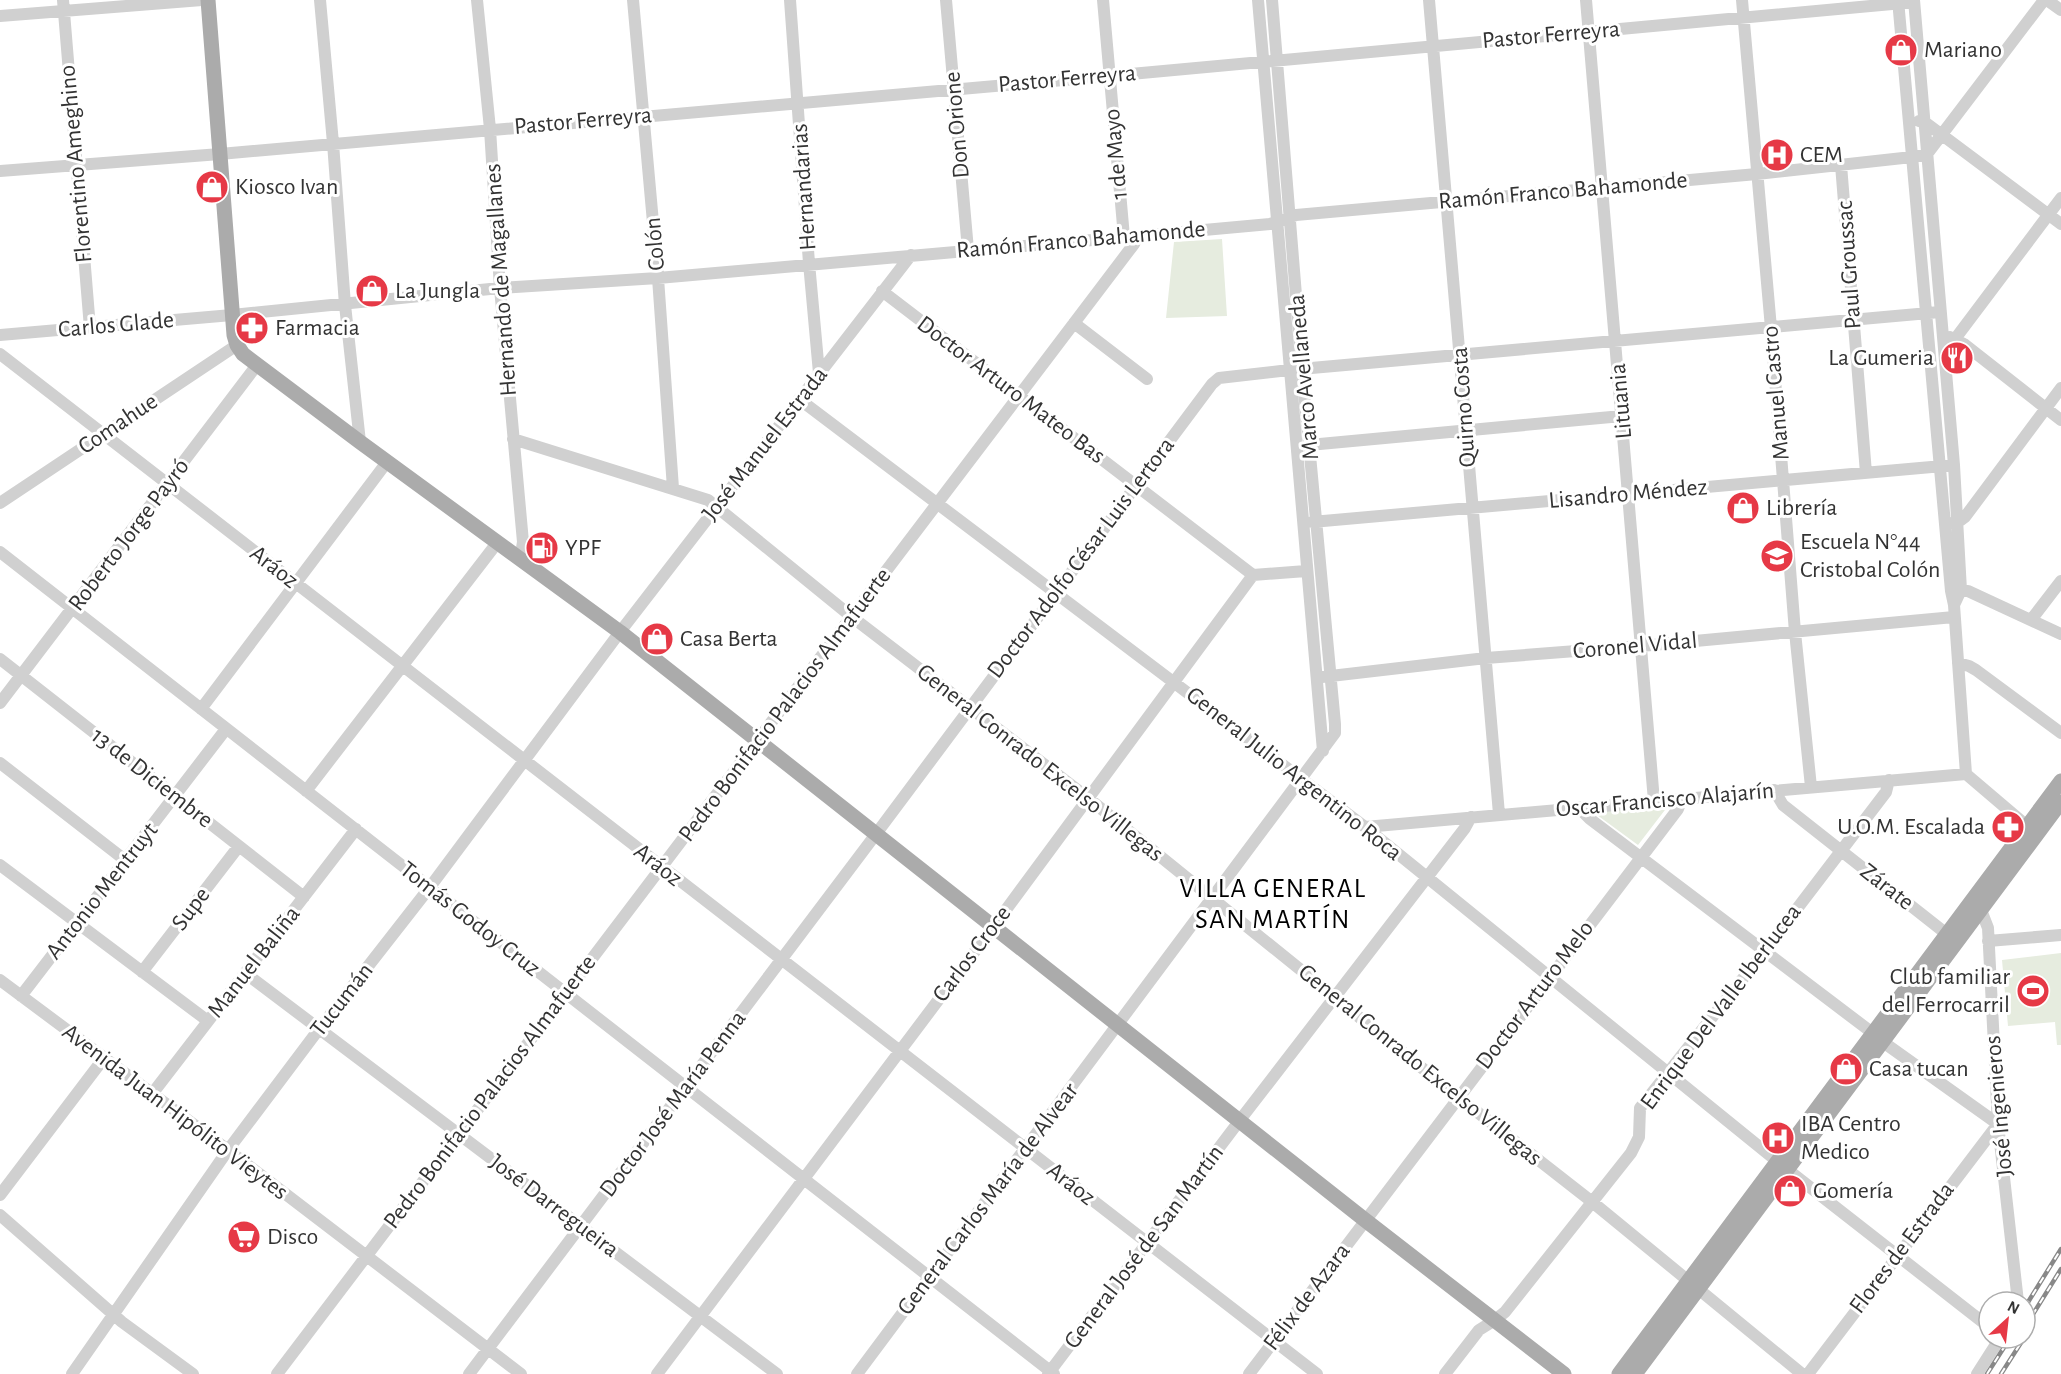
<svg xmlns="http://www.w3.org/2000/svg" width="2061" height="1374" viewBox="0 0 2061 1374" font-family="'Alegreya Sans',sans-serif">
  <rect width="100%" height="100%" fill="#fff"/>
  <path fill="#e6ecdf" d="M 1222,239 L 1227,316 L 1166,318 L 1174,242 Z
    M 1668,806 L 1638,845 L 1593,812 Z
    M 2061,953 L 2061,1045 L 2057,1045 L 2055,1022 L 2008,1026 L 2002,960 Z"/>
  <g fill="none" stroke-linecap="round" stroke-linejoin="round">
    <path stroke="#d0d0d0" stroke-width="12" d="M 63,0 L 90,328
      M 320,0 L 333,143 L 345,305 L 360,442
      M 477,0 L 490,129 L 500,288 L 523,542 L 520,560
      M 633,0 L 658,278 L 673,488
      M 790,0 L 809,263 L 819,373
      M 946,0 L 968,250
      M 1103,0 L 1124,237
      M 1258,0 L 1323,751
      M 1429,0 L 1499,814
      M 1586,0 L 1654,801
      M 1742,0 L 1771,328 L 1795,632 L 1811,787
      M 1898,0 L 1951,591 L 1954,605 L 1966,774 L 2034,832
      M 1914,0 L 1954,465 L 1961,590 L 1954,605
      M 2047,0 L 2061,10
      M 0,16 L 202,0
      M 1919,121 L 1926,123 L 2061,224
      M 1841,165 L 1866,473
      M 0,171 L 220,154 L 1109,76 L 1914,2
      M 882,291 L 1253,575
      M 1074,323 L 1147,379
      M 0,335 L 232,315 L 500,288 L 658,278 L 1138,236 L 1270,224 L 1296,215 L 1757,174 L 1912,157 L 1927,154 L 2044,0
      M 1950,337 L 1964,344 L 2061,420
      M 1955,339 L 2061,198
      M 0,354 L 1317,1374
      M 799,399 L 1365,827 L 1788,1170 L 1989,1327
      M 513,439 L 708,500 L 852,617 L 1088,798 L 1458,1097 L 1591,1201 L 1802,1374
      M 1309,445 L 1622,416
      M 0,503 L 237,345
      M 1312,522 L 1954,465
      M 1952,523 L 1957,523 L 1965,517 L 2061,388
      M 0,552 L 1054,1374
      M 1955,591 L 1968,591 L 2061,634
      M 2031,620 L 2061,581
      M 0,659 L 304,897
      M 1958,663 L 1969,666 L 1976,670 L 2061,733
      M 1322,677 L 1486,658 L 1641,646 L 1954,617
      M 0,703 L 257,365
      M 201,709 L 387,462
      M 0,763 L 125,860
      M 1774,790 L 1783,805 L 1948,935
      M 306,791 L 497,543
      M 1578,807 L 1590,819 L 1874,1034
      M 1365,827 L 1966,774
      M 0,865 L 208,1021
      M 1981,910 L 1988,928 L 1998,1124 L 2018,1302
      M 1988,941 L 2061,935
      M 142,972 L 239,846
      M 245,973 L 777,1374
      M 0,980 L 228,1150 L 521,1374
      M 21,996 L 226,729
      M 1883,1042 L 1998,1124
      M 152,1094 L 356,829
      M 0,1195 L 104,1058
      M 0,1215 L 122,1322 L 193,1374
      M 72,1374 L 228,1150 L 319,1029 L 430,887 L 620,632 L 911,255
      M 277,1374 L 1134,244 L 1138,236
      M 469,1374 L 876,834 L 1212,384 L 1219,378 L 1289,370 L 1940,312
      M 657,1374 L 994,926 L 1253,575 L 1306,571
      M 857,1374 L 1335,733 L 1335,724 L 1302,369 L 1272,0
      M 1048,1374 L 1240,1120 L 1465,828 L 1471,817
      M 1249,1374 L 1678,809 L 1682,798
      M 1445,1374 L 1479,1330 L 1495,1320 L 1505,1312 L 1631,1153 L 1639,1137 L 1640,1108 L 1764,952 L 1886,792 L 1889,780
      M 1808,1374 L 1998,1124
      M 1977,1374 L 2000,1338"/>
    <path stroke="#ababab" stroke-width="15" d="M 208,0 L 234,335 L 237,345 L 243,354 L 360,442 L 620,632 L 1365,1220 L 1564,1374
      M 1619,1374 L 2061,781
      M 1635,1374 L 2061,802"/>
    <g stroke="#888" stroke-width="4.5">
      <path id="rail" d="M 2025,1307 L 2061,1249
        M 2025,1327 L 2061,1269
        M 1987,1374 L 2010,1338
        M 2001,1374 L 2024,1338"/>
    </g>
    <use href="#rail" stroke="#fff" stroke-width="2" stroke-dasharray="7" stroke-linecap="butt"/>
  </g>
  <defs>
    <g id="shop-disc" transform="scale(1.725)"><circle r="9.5" fill="#e63946" stroke="#fff"/><path d="M-5-2.5h2.3a2.7 3.5 0 0 1 5.4 0H5L5.5 6h-11ZM-1.5-2.5h3a1.5 2.3 0 0 0-3 0Z" fill="#fff"/></g>
    <g id="hospital-disc" transform="scale(1.725)"><circle r="9.5" fill="#e63946" stroke="#fff"/><path d="M-5-5h3v3.5h4V-5h3V5h-3V1.5h-4V5h-3Z" fill="#fff"/></g>
    <g id="pharmacy-disc" transform="scale(1.725)"><circle r="9.5" fill="#e63946" stroke="#fff"/><path d="M-2-6h4v4h4v4h-4v4h-4v-4h-4v-4h4Z" fill="#fff"/></g>
    <g id="restaurant-disc" transform="scale(1.725)"><circle r="9.5" fill="#e63946" stroke="#fff"/><path d="M-5-6h1v4h1v-4h1v4h1v-4h1v5L-1.5 .5V6h-2V.5L-5-1ZM5-6V6H3V1.5H1.5Q1.5-4 5-6Z" fill="#fff"/></g>
    <g id="fuel-disc" transform="scale(1.725)"><circle r="9.5" fill="#e63946" stroke="#fff"/><path d="M-5.5-6h7V0h2V4h1.3V-2.5L3-4.5l.8-.8L6-3V5H2.5V1h-1V6h-7ZM-4.2-4.7v3.2H.2V-4.7Z" fill="#fff"/></g>
    <g id="school-disc" transform="scale(1.725)"><circle r="9.5" fill="#e63946" stroke="#fff"/><path d="M0-5L7-2L0 1L-7-2ZM-4 1L0 2.5L4 1V4Q0 6-4 4Z" fill="#fff"/></g>
    <g id="stadium-disc" transform="scale(1.725)"><circle r="9.5" fill="#e63946" stroke="#fff"/><path d="M0-5a6.5 5 0 1 0 0 10a6.5 5 0 1 0 0-10ZM-3.5-1.8h7v3.6h-7Z" fill="#fff"/></g>
    <g id="supermarket-disc" transform="scale(1.725)"><circle r="9.5" fill="#e63946" stroke="#fff"/><path d="M-6-5.5h2.5l.6 2H6L4.5 2H-2.5L-4.4-4H-6ZM-1.5 3.2a1.3 1.3 0 1 0 .1 0ZM3 3.2a1.3 1.3 0 1 0 .1 0Z" fill="#fff"/></g>
  </defs>
  <g fill-rule="evenodd">
    <use href="#shop-disc" x="1901" y="50"/>
    <use href="#hospital-disc" x="1777" y="155"/>
    <use href="#shop-disc" x="212" y="187"/>
    <use href="#shop-disc" x="372" y="291"/>
    <use href="#pharmacy-disc" x="252" y="328"/>
    <use href="#restaurant-disc" x="1957" y="358"/>
    <use href="#shop-disc" x="1743" y="508"/>
    <use href="#fuel-disc" x="542" y="548"/>
    <use href="#school-disc" x="1777" y="556"/>
    <use href="#shop-disc" x="657" y="639"/>
    <use href="#pharmacy-disc" x="2008" y="827"/>
    <use href="#stadium-disc" x="2033" y="991"/>
    <use href="#shop-disc" x="1846" y="1069"/>
    <use href="#hospital-disc" x="1778" y="1138"/>
    <use href="#shop-disc" x="1790" y="1191"/>
    <use href="#supermarket-disc" x="244" y="1237"/>
  </g>
  <g text-anchor="middle" dominant-baseline="central" stroke-width="6" stroke-linejoin="round" paint-order="stroke">
    <g font-size="24" fill="#333" stroke="#fff">
      <text transform="translate(1551 35) rotate(-5)">Pastor Ferreyra</text>
      <text transform="translate(1067 79) rotate(-5)">Pastor Ferreyra</text>
      <text transform="translate(583 121) rotate(-5)">Pastor Ferreyra</text>
      <text transform="translate(957 125) rotate(-95)">Don Orione</text>
      <text transform="translate(1116 154) rotate(-95)">1 de Mayo</text>
      <text transform="translate(76 164) rotate(-95)">Florentino Ameghino</text>
      <text transform="translate(804 187) rotate(-94)">Hernandarias</text>
      <text transform="translate(1563 191) rotate(-5)">Ramón Franco Bahamonde</text>
      <text transform="translate(1081 240) rotate(-5)">Ramón Franco Bahamonde</text>
      <text transform="translate(655 244) rotate(-95)">Colón</text>
      <text transform="translate(1849 265) rotate(-94)">Paul Groussac</text>
      <text transform="translate(501 280) rotate(-94)">Hernando de Magallanes</text>
      <text transform="translate(116 325) rotate(-5)">Carlos Glade</text>
      <text transform="translate(1304 377) rotate(-95)">Marco Avellaneda</text>
      <text transform="translate(1011 390) rotate(37)">Doctor Arturo Mateo Bas</text>
      <text transform="translate(1776 393) rotate(-95)">Manuel Castro</text>
      <text transform="translate(1621 401) rotate(-95)">Lituania</text>
      <text transform="translate(1464 407) rotate(-94)">Quirno Costa</text>
      <text transform="translate(118 424) rotate(-34)">Comahue</text>
      <text transform="translate(765 444) rotate(-52)">José Manuel Estrada</text>
      <text transform="translate(1628 494) rotate(-5)">Lisandro Méndez</text>
      <text transform="translate(129 535) rotate(-53)">Roberto Jorge Payró</text>
      <text transform="translate(1081 558) rotate(-53)">Doctor Adolfo César Luis Lertora</text>
      <text transform="translate(274 567) rotate(38)">Aráoz</text>
      <text transform="translate(1635 646) rotate(-5)">Coronel Vidal</text>
      <text transform="translate(785 705) rotate(-53)">Pedro Bonifacio Palacios Almafuerte</text>
      <text transform="translate(1040 763) rotate(38)">General Conrado Excelso Villegas</text>
      <text transform="translate(1294 774) rotate(38)">General Julio Argentino Roca</text>
      <text transform="translate(152 778) rotate(38)">13 de Diciembre</text>
      <text transform="translate(1665 800) rotate(-5)">Oscar Francisco Alajarín</text>
      <text transform="translate(658 865) rotate(38)">Aráoz</text>
      <text transform="translate(1887 887) rotate(38)">Zárate</text>
      <text transform="translate(102 891) rotate(-52)">Antonio Mentruyt</text>
      <text transform="translate(191 909) rotate(-53)">Supe</text>
      <text transform="translate(470 919) rotate(38)">Tomás Godoy Cruz</text>
      <text transform="translate(972 954) rotate(-53)">Carlos Croce</text>
      <text transform="translate(254 962) rotate(-52)">Manuel Baliña</text>
      <text transform="translate(1535 995) rotate(-53)">Doctor Arturo Melo</text>
      <text transform="translate(342 1000) rotate(-52)">Tucumán</text>
      <text transform="translate(1721 1007) rotate(-53)">Enrique Del Valle Iberlucea</text>
      <text transform="translate(1420 1065) rotate(39)">General Conrado Excelso Villegas</text>
      <text transform="translate(490 1092) rotate(-53)">Pedro Bonifacio Palacios Almafuerte</text>
      <text transform="translate(673 1104) rotate(-53)">Doctor José María Penna</text>
      <text transform="translate(1999 1106) rotate(-95)">José Ingenieros</text>
      <text transform="translate(175 1112) rotate(37)">Avenida Juan Hipólito Vieytes</text>
      <text transform="translate(1071 1184) rotate(38)">Aráoz</text>
      <text transform="translate(988 1199) rotate(-53)">General Carlos María de Alvear</text>
      <text transform="translate(554 1206) rotate(37)">José Darregueira</text>
      <text transform="translate(1144 1247) rotate(-53)">General José de San Martín</text>
      <text transform="translate(1902 1248) rotate(-53)">Flores de Estrada</text>
      <text transform="translate(1307 1297) rotate(-53)">Félix de Azara</text>
    </g>
    <g font-size="24" fill="#333" stroke="#fff" text-anchor="start">
      <text x="1924" y="50">Mariano</text>
      <text x="1800" y="155">CEM</text>
      <text x="235" y="187">Kiosco Ivan</text>
      <text x="395" y="291">La Jungla</text>
      <text x="275" y="328">Farmacia</text>
      <text x="1934" y="358" text-anchor="end">La Gumeria</text>
      <text x="1766" y="508">Librería</text>
      <text x="1800" y="542">Escuela N°44<tspan x="1800" dy="28">Cristobal Colón</tspan></text>
      <text x="565" y="548">YPF</text>
      <text x="680" y="639">Casa Berta</text>
      <text x="1985" y="827" text-anchor="end">U.O.M. Escalada</text>
      <text x="2010" y="977" text-anchor="end">Club familiar<tspan x="2010" dy="28">del Ferrocarril</tspan></text>
      <text x="1869" y="1069">Casa tucan</text>
      <text x="1801" y="1124">IBA Centro<tspan x="1801" dy="28">Medico</tspan></text>
      <text x="1813" y="1191">Gomería</text>
      <text x="267" y="1237">Disco</text>
    </g>
    <g font-size="27" letter-spacing="1.5" fill="#000" stroke="#fff">
      <text x="1273" y="888">VILLA GENERAL<tspan x="1273" dy="31">SAN MARTÍN</tspan></text>
    </g>
  </g>
  <g transform="translate(2007 1320) rotate(27)"><circle r="28" fill="#ffffff" stroke="#adadad" stroke-width="1.5"/>
  <path d="M0-4.5L10 22L0 15L-10 22Z" fill="#e63946"/>
  <text y="-9" font-size="16" font-weight="bold" text-anchor="middle" fill="#333333">N</text>
  </g>
</svg>
